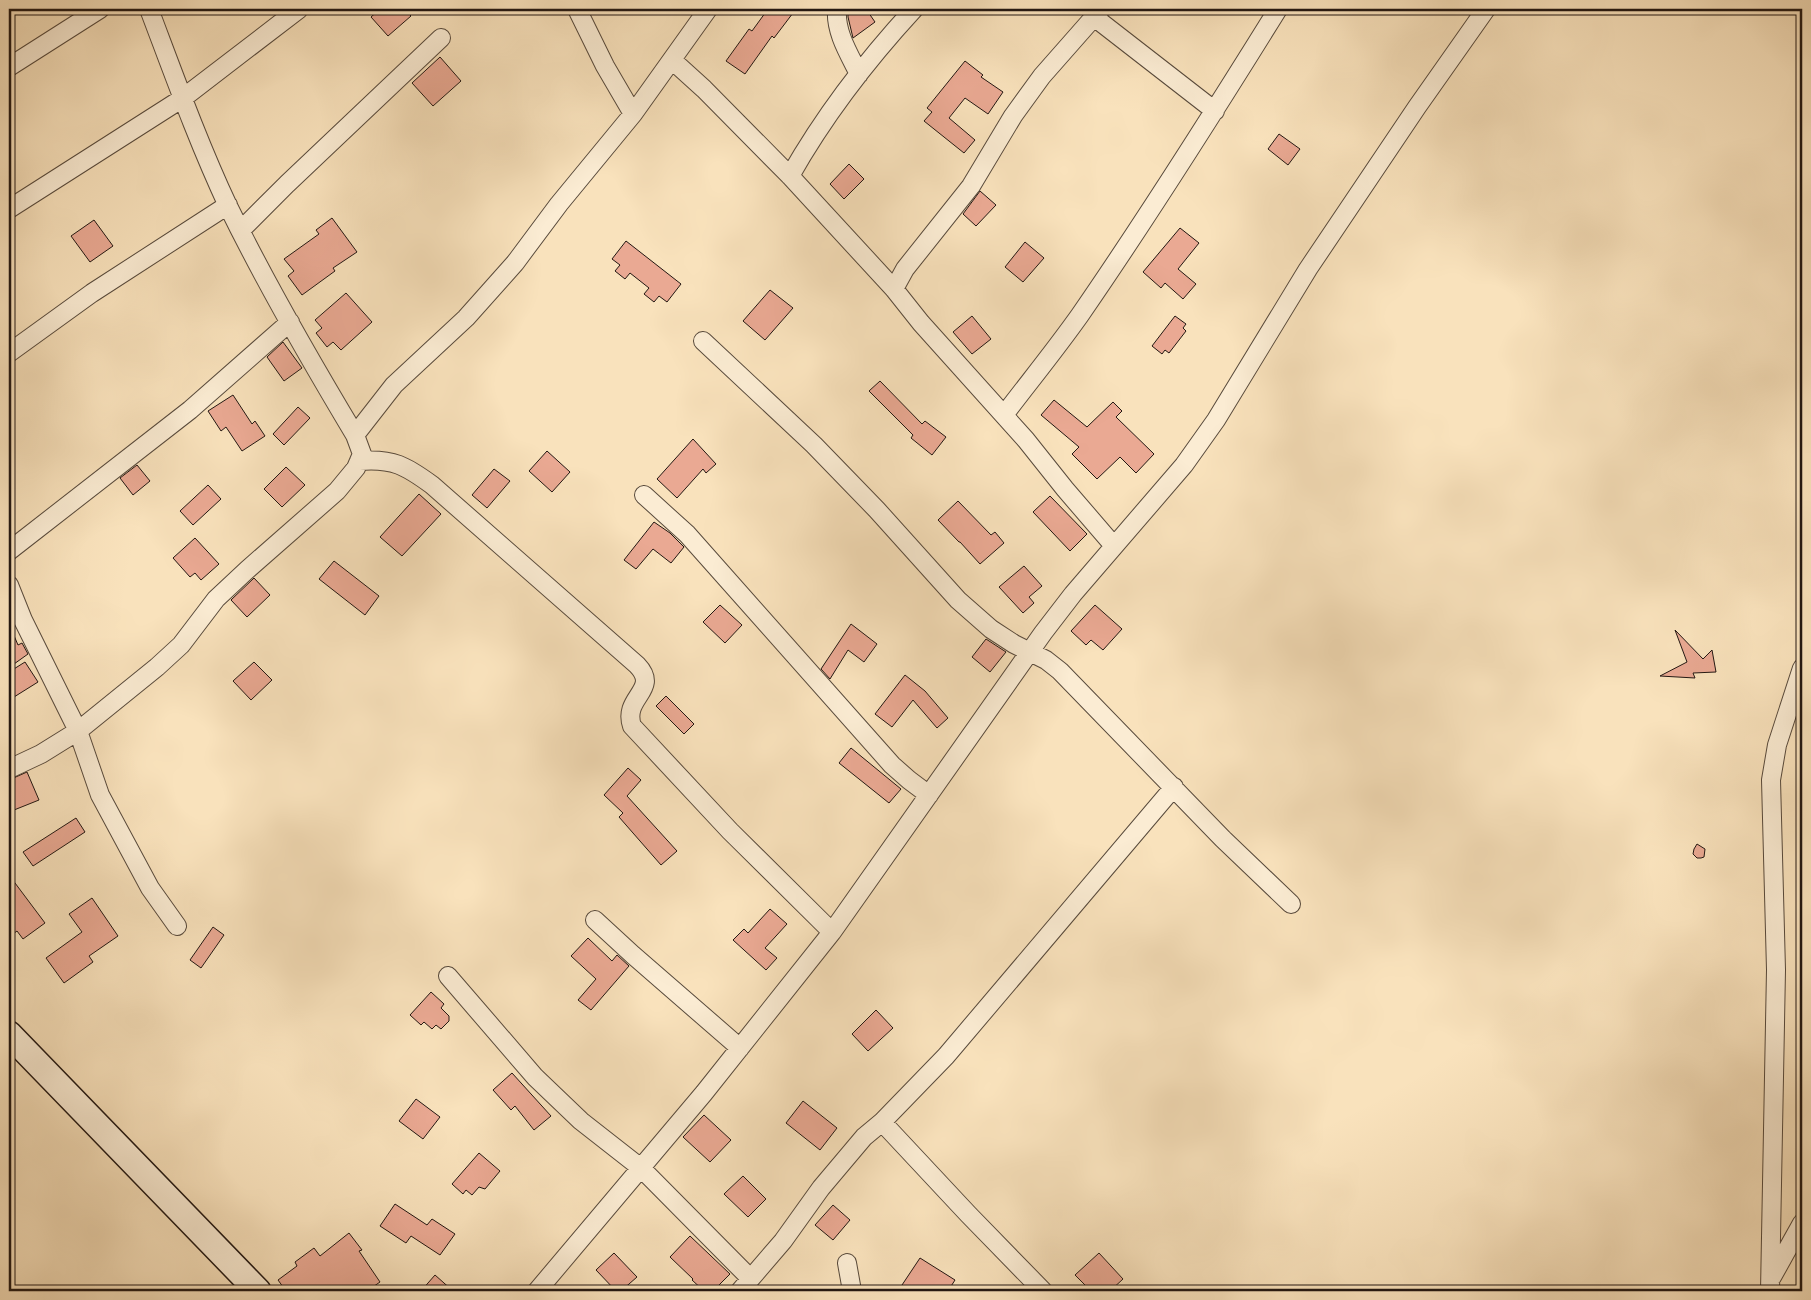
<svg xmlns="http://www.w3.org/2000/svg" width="1811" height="1300" viewBox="0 0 1811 1300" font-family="Alegreya,serif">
  <rect width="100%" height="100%" fill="#f9e2bc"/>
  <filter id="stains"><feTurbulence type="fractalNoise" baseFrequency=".004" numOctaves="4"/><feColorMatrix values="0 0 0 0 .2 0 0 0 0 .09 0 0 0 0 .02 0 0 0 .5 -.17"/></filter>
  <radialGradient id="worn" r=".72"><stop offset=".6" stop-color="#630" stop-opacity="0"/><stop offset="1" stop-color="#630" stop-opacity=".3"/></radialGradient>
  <path fill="#eaa993" stroke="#221712" d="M 380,9 L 404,9 L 411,16 L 388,36 L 371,17 Z
    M 768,9 L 796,9 L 774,38 L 772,36 L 745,74 L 726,61 L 749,29 L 752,31 Z
    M 853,9 L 866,9 L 875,22 L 853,38 L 848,17 L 848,13 Z
    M 440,57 L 461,81 L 433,106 L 412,83 Z
    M 965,61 L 983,75 L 981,77 L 1003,92 L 988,114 L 965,98 L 949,118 L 975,140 L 964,153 L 924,121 L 932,112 L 927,108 Z
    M 1279,134 L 1300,149 L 1288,165 L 1268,149 Z
    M 849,164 L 864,179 L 844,199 L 830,184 Z
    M 980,191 L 996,205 L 976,226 L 963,214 Z
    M 332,218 L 357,252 L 333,268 L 335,271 L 302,295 L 288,276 L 294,271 L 284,259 L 319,234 L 316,230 Z
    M 94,220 L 113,246 L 90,262 L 71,236 Z
    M 1180,228 L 1199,243 L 1178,269 L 1196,284 L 1183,299 L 1165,283 L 1161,288 L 1143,272 Z
    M 626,241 L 681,284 L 667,302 L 659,296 L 654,302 L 644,294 L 649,288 L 630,273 L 625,279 L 615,271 L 620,265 L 612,259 Z
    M 1025,242 L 1044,258 L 1023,282 L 1005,267 Z
    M 770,290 L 793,308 L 765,340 L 743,321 Z
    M 346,293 L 372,322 L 341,350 L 333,342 L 327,347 L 316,333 L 322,328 L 315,320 Z
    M 972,316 L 991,339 L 972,354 L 953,332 Z
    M 1175,316 L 1186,324 L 1183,328 L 1186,331 L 1169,353 L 1165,350 L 1162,354 L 1152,346 Z
    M 283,342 L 302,368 L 284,381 L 267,357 Z
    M 880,381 L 922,424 L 925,421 L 946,437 L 932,455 L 911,438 L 913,435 L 869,391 Z
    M 233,395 L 252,424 L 255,421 L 265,436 L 242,451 L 226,427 L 221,431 L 208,411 Z
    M 1054,400 L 1087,427 L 1113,402 L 1122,411 L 1116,417 L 1154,454 L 1136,473 L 1120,457 L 1097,479 L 1072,454 L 1079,447 L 1041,415 Z
    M 298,407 L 310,418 L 284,445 L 273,434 Z
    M 693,439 L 716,464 L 706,473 L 703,469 L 677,498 L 657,479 Z
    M 547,451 L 570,472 L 552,492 L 529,471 Z
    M 137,465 L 150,481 L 133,495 L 120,478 Z
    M 286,467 L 305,485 L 282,507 L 264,489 Z
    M 494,469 L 510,481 L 487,508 L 472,495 Z
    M 208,485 L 221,499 L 193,525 L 180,511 Z
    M 419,494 L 441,514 L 402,556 L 380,537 Z
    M 1050,496 L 1087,534 L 1070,551 L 1033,512 Z
    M 958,501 L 991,535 L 995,532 L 1004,543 L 980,564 L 960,542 L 959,542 L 938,520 Z
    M 654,522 L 670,533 L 684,547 L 671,563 L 653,549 L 636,569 L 624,560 Z
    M 195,538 L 219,564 L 201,580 L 195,573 L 190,577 L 173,558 Z
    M 334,561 L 379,596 L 365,615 L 319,579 Z
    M 1024,566 L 1042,586 L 1029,597 L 1034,603 L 1023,613 L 999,587 Z
    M 254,578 L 270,595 L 247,617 L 231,600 Z
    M 720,605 L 742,625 L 725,643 L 703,622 Z
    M 1095,605 L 1122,629 L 1103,650 L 1091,640 L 1086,645 L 1071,631 Z
    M 9,624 L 18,645 L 22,643 L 28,654 L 14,664 L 9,657 Z
    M 851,624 L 877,644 L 864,662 L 848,650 L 830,679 L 821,669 Z
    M 1675,630 L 1703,659 L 1712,650 L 1716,672 L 1693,673 L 1695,678 L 1660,676 L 1687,662 Z
    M 986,639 L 1006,652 L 990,672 L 972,657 Z
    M 25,662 L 38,682 L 14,697 L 9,689 L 9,672 Z
    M 254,662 L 272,680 L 251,700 L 233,681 Z
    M 905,675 L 925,691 L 948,718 L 937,728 L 913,700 L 892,727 L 875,714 Z
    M 666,696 L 694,724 L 684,734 L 656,706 Z
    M 851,748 L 901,789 L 889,803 L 839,763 Z
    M 628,768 L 641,780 L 627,796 L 677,851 L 661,865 L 619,817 L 623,813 L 604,795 Z
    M 27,772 L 39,800 L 9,812 L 9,780 Z
    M 76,818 L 85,832 L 33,866 L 23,852 Z
    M 1697,844 L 1705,849 L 1704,857 L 1701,858 L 1697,858 L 1693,854 L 1694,849 Z
    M 9,875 L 45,923 L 23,939 L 17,931 L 9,937 Z
    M 92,898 L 118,936 L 89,956 L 93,962 L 64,983 L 46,958 L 82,932 L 69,914 Z
    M 770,909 L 787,924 L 765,948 L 777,958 L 766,970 L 733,940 L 744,929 L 748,933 Z
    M 213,927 L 224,935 L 201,968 L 190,960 Z
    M 588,938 L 612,961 L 617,955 L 629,966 L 591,1010 L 578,1000 L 596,979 L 571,956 Z
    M 431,992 L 444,1004 L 441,1008 L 449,1016 L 449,1021 L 441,1029 L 436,1025 L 432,1029 L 424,1022 L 421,1025 L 410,1015 Z
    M 876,1010 L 893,1028 L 868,1051 L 852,1034 Z
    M 512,1073 L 551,1116 L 534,1130 L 515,1106 L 511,1110 L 493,1090 Z
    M 416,1099 L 440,1117 L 423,1139 L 399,1121 Z
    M 803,1101 L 837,1128 L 820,1150 L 786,1123 Z
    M 704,1115 L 731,1140 L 710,1162 L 683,1137 Z
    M 479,1153 L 500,1171 L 485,1189 L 479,1187 L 472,1195 L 466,1190 L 463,1194 L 452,1184 Z
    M 743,1176 L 766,1199 L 748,1217 L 724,1194 Z
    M 395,1204 L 427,1225 L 432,1219 L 455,1234 L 440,1255 L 411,1236 L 406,1243 L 380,1226 Z
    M 833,1205 L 850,1220 L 833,1240 L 815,1225 Z
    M 349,1233 L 362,1250 L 359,1251 L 380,1282 L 367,1291 L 286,1291 L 278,1280 L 297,1266 L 295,1262 L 314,1248 L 320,1256 Z
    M 690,1236 L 730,1274 L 713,1291 L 704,1291 L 692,1280 L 693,1279 L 670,1257 Z
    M 614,1253 L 637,1277 L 621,1291 L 616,1291 L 596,1270 Z
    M 1099,1253 L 1123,1279 L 1110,1291 L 1091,1291 L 1075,1275 Z
    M 920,1258 L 955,1280 L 948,1291 L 898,1291 Z
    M 435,1275 L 453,1291 L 421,1291 Z"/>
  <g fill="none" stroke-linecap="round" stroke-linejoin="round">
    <g stroke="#584a3c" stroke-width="20">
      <path id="street" d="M 577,9 L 605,66 L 633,114
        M 837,9 C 835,32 849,54 859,74
        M 1094,17 L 1215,111
        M 672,60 L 704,89 L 790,176 L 894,289 L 921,323 L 1026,440 L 1065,489 L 1114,546
        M 9,67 L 100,9
        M 790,176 C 824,116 867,60 914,9
        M 9,209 L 183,98 L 299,9
        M 241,230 L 287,184 L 441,38
        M 894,289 L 905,269 L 971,186 L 1013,116 L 1042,76 L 1101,9
        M 703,341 L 814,445 L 877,510 L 958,600 L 991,629 L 1014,644 L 1046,660 L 1060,671 L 1223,839 L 1291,904
        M 9,353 L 92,293 L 228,205
        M 1004,415 C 1029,382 1056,349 1080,315 C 1149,215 1214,112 1278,9
        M 355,435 L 394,385 L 466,318 L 515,263 L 559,204 L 633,114 L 708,9
        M 359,461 C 393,458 406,466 432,485 L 637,665 C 661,690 622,697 632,726 L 730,831 L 832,932
        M 644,495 L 687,534 L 892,765 L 909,780 L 929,795
        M 9,551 L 190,410 L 290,322
        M 9,585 L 23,620 L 78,731 L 100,795 L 150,888 L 177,926
        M 9,769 L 41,754 L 78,731 L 157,667 L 181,645 L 216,599 L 247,570 L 337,491 L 356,468 L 362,454 L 355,435 C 310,360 266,284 228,206 C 198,142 174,75 149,9
        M 595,920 L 633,955 L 740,1048
        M 448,976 L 535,1077 L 581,1121 L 641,1168 L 750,1278
        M 882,1122 L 968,1214 L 1043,1291
        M 847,1263 L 852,1291
        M 1772,1277 L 1802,1223
        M 537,1291 L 704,1093 L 832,932 L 1043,633 L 1073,594 L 1184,465 L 1216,420 L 1308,269 L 1417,107 L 1486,9
        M 740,1291 L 783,1241 L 821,1188 L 864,1137 L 882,1122 L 946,1056 L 1174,787
        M 1770,1291 L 1776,970 L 1771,780 L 1777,745 L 1802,668"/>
    </g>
    <g stroke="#221712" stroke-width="28">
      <path id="secondary" d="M 9,1034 L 258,1291"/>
    </g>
    <use href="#street" stroke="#fbecd3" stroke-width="18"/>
    <use href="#secondary" stroke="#fbecd3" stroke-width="25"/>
  </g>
  <rect width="1811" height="1300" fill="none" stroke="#f9e2bc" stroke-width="30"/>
  <rect x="10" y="10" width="1791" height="1280" fill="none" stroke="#221712" stroke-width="2.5"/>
  <rect x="15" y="15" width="1781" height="1270" fill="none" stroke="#221712"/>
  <rect width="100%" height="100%" filter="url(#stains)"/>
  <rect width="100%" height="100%" fill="url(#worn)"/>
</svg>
